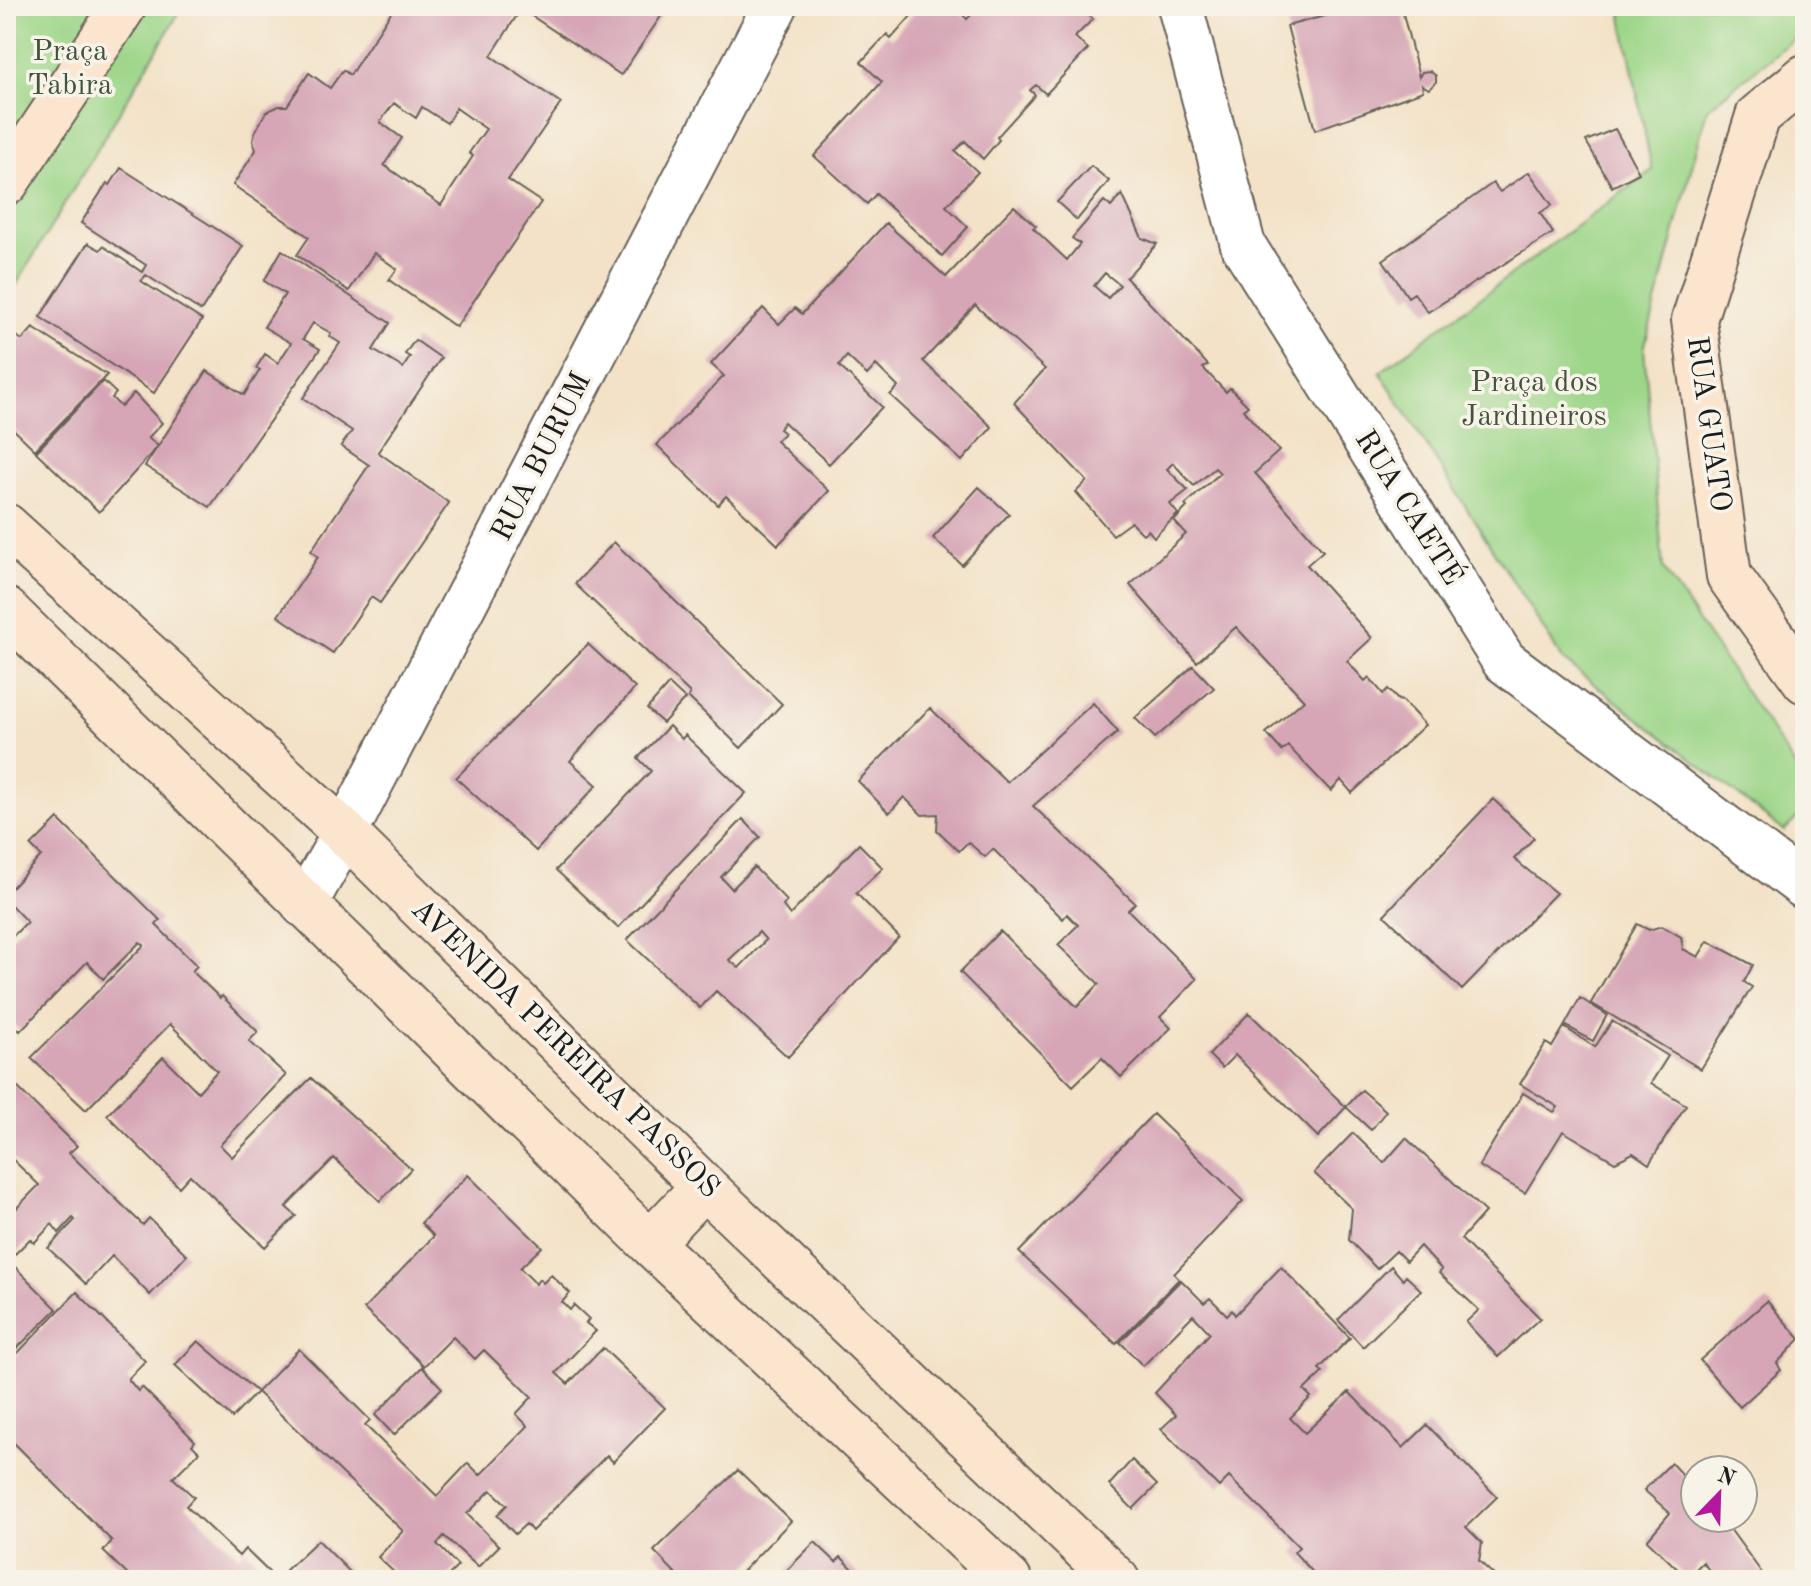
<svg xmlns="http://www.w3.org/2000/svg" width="1811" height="1586" viewBox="0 0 1811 1586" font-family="'Old Standard TT',serif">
  <rect width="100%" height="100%" fill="#f7f3e8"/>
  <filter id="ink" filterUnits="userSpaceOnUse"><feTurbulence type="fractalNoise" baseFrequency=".0125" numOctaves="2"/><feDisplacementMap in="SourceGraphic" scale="16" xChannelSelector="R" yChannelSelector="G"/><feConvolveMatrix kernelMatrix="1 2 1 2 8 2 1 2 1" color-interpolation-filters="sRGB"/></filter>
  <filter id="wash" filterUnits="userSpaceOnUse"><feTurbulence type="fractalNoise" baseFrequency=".006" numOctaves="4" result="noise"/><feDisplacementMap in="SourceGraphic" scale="32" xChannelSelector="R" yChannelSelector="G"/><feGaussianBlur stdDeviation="1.8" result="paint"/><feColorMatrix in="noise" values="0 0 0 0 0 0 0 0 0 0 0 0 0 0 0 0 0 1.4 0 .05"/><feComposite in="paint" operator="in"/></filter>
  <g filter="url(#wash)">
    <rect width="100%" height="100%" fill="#f3e2c7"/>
    <path fill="#9dd689" stroke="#5c7952" stroke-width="2" d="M 6,6 L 183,6 L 6,302 Z
      M 1620,6 L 1805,6 L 1805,30 L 1707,109 L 1644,349 L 1663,568 L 1805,781 L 1805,810 L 1784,831 L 1563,660 L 1380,372 L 1652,170 Z"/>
    <g id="blocks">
      <path fill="#d6a6b6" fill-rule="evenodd" d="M 395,6 L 668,6 L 621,75 L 521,9 L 491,56 L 561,103 L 508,180 L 541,202 L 456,327 L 389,280 L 397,269 L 374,253 L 349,291 L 297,255 L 309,237 L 233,185 L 256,150 L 253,140 L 255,132 L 266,112 L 279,106 L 287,106 L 309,73 L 330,88 L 343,70 L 350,75 ZM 394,103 L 416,118 L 422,107 L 447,123 L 456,108 L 486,129 L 469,153 L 473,156 L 441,205 L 384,165 L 402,138 L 380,122 Z
        M 920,6 L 953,6 L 967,19 L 980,6 L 1077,6 L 1093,19 L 1075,37 L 1088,49 L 1046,94 L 1036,85 L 1030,90 L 1035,95 L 997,137 L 999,140 L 983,159 L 965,141 L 955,151 L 978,172 L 946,206 L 968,227 L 942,256 L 876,194 L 867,204 L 814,156 L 882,82 L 861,62 L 887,34 L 891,39 Z
        M 1345,6 L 1401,6 L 1419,77 L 1422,72 L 1430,71 L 1436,76 L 1436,82 L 1429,89 L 1422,85 L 1423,91 L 1315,130 L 1287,26 L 1347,10 Z
        M 1615,129 L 1639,173 L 1612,187 L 1586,141 Z
        M 1091,166 L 1109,181 L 1077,220 L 1057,202 Z
        M 121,168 L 243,246 L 201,311 L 146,275 L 141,281 L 202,320 L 154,393 L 40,317 L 88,243 L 100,250 L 103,246 L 142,272 L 146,265 L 81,223 L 107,183 L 110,185 Z
        M 1529,172 L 1552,205 L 1540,213 L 1553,233 L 1428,312 L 1414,293 L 1408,297 L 1383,260 L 1493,183 L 1500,192 Z
        M 1122,194 L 1142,238 L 1157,244 L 1126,278 L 1208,365 L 1203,368 L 1226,392 L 1230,388 L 1248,406 L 1243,410 L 1279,451 L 1255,473 L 1323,551 L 1307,565 L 1372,638 L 1347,661 L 1365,681 L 1369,677 L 1383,694 L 1388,689 L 1398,700 L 1403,701 L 1425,725 L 1352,793 L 1341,780 L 1331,791 L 1288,746 L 1282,751 L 1266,733 L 1304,700 L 1236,627 L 1197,662 L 1130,585 L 1186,534 L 1174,521 L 1187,507 L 1185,505 L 1220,473 L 1215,468 L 1194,486 L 1173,463 L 1167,469 L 1188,490 L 1170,504 L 1178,514 L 1154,537 L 1148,530 L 1143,534 L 1131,522 L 1113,535 L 1076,492 L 1087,481 L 1014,403 L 1045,369 L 975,305 L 923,361 L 992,427 L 962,461 L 890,395 L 898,387 L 876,365 L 867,375 L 847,356 L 839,366 L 882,407 L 829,464 L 784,422 L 779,429 L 784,433 L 776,441 L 829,491 L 778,545 L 726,496 L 718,505 L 657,445 L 724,376 L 711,364 L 763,308 L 779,324 L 795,308 L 802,314 L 886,223 L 946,277 L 1014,206 L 1036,226 L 1033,228 L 1067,260 L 1080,244 L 1072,238 L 1104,201 L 1111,207 ZM 1105,273 L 1120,285 L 1108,298 L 1094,286 Z
        M 282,250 L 390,323 L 373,350 L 403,368 L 410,357 L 405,354 L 415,340 L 441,358 L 378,452 L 449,503 L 380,603 L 371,597 L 333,653 L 278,616 L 318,557 L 311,551 L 369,465 L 341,446 L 352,431 L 303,398 L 340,343 L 329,336 L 331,333 L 313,323 L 303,339 L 320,349 L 210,507 L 145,466 L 207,371 L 244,395 L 260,370 L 256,368 L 265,354 L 278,363 L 291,343 L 264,327 L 285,294 L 264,281 Z
        M 6,328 L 22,340 L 33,328 L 107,375 L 35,450 L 6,422 Z
        M 103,381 L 116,393 L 112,398 L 121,407 L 134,393 L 162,423 L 148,438 L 158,446 L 99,512 L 36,452 Z
        M 979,487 L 1009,514 L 962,565 L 933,538 Z
        M 614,542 L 782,704 L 741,748 L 688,697 L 690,693 L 575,584 Z
        M 588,644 L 635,688 L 570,761 L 597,785 L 536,851 L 456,778 Z
        M 1193,666 L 1214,688 L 1155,738 L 1135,718 Z
        M 669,684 L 685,699 L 663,723 L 647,709 Z
        M 1093,703 L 1118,732 L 1033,806 L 1135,903 L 1128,910 L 1197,979 L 1160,1017 L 1171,1028 L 1121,1077 L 1102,1058 L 1073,1086 L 960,972 L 1000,931 L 1077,1007 L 1099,984 L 1058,945 L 1078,925 L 1067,914 L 1063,919 L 993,849 L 985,857 L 968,842 L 959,851 L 937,830 L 938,814 L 922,815 L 904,797 L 889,813 L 858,781 L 930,708 L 1007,782 Z
        M 669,726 L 682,739 L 685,735 L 746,793 L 618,928 L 556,870 L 651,771 L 638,758 Z
        M 1493,799 L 1534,838 L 1514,859 L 1556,893 L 1462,990 L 1384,915 Z
        M 58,819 L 160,920 L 156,925 L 197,966 L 192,971 L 220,998 L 222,996 L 258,1032 L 249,1041 L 286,1075 L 220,1145 L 232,1157 L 311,1078 L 411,1169 L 380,1201 L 334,1158 L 286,1207 L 296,1216 L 265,1247 L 190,1175 L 179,1187 L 107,1115 L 163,1057 L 198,1092 L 217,1071 L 170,1024 L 86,1110 L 31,1058 L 144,945 L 140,942 L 103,979 L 87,962 L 20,1031 L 6,1017 L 6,943 L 27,922 L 6,900 L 6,894 L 41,856 L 31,846 Z
        M 743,819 L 760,837 L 721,877 L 732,889 L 754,867 L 787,901 L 783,906 L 790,915 L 859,844 L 883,868 L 856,893 L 899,937 L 788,1057 L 716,991 L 700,1008 L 627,940 ZM 759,932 L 766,940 L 739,968 L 729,960 Z
        M 1637,924 L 1649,930 L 1662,926 L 1681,937 L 1683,949 L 1698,957 L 1708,941 L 1753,965 L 1744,982 L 1752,987 L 1701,1069 L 1591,1003 Z
        M 1580,998 L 1607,1015 L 1593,1041 L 1565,1025 Z
        M 1249,1013 L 1346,1107 L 1318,1137 L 1235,1055 L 1222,1068 L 1209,1055 Z
        M 1612,1021 L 1668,1056 L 1651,1083 L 1686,1105 L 1649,1164 L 1633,1153 L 1615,1162 L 1563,1131 L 1525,1193 L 1479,1166 L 1523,1093 L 1554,1112 L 1558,1107 L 1520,1084 L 1546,1043 L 1552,1047 L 1564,1027 L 1595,1047 Z
        M 6,1069 L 11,1073 L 7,1077 L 77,1146 L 69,1153 L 143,1225 L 149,1218 L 187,1255 L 150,1295 L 112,1256 L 86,1284 L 48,1248 L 75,1220 L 73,1218 L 59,1233 L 52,1224 L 34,1243 L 30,1239 L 15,1254 L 6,1245 L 6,1219 L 39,1185 L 6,1153 Z
        M 1362,1090 L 1386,1111 L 1371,1130 L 1346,1107 Z
        M 1153,1114 L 1243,1201 L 1174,1274 L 1179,1279 L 1116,1344 L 1019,1252 Z
        M 1353,1133 L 1384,1163 L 1406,1138 L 1485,1212 L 1461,1239 L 1540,1318 L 1498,1357 L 1466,1322 L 1479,1310 L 1439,1273 L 1442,1270 L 1420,1246 L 1406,1261 L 1396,1251 L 1377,1269 L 1349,1240 L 1352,1209 L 1314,1173 Z
        M 468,1175 L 542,1247 L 520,1268 L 536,1284 L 539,1279 L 543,1283 L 551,1275 L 570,1293 L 562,1302 L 570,1310 L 574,1305 L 589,1319 L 586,1323 L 596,1331 L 556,1373 L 568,1384 L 603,1348 L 665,1408 L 613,1462 L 607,1455 L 532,1531 L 526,1524 L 515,1534 L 497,1515 L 507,1505 L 491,1490 L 467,1514 L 499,1546 L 478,1567 L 444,1536 L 437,1544 L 458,1566 L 444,1580 L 402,1580 L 378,1557 L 403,1531 L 257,1392 L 232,1418 L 175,1365 L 198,1341 L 257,1392 L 299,1349 L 370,1420 L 365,1425 L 437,1496 L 468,1463 L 480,1475 L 528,1426 L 516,1414 L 532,1397 L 484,1350 L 475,1359 L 453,1337 L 424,1366 L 364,1309 L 434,1236 L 421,1223 Z
        M 6,1258 L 57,1309 L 6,1359 Z
        M 1391,1266 L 1403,1280 L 1406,1276 L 1421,1290 L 1363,1347 L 1338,1320 Z
        M 1281,1267 L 1350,1338 L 1319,1369 L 1323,1372 L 1304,1390 L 1311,1397 L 1290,1418 L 1305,1433 L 1349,1392 L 1403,1448 L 1427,1425 L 1497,1497 L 1466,1527 L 1482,1543 L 1479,1561 L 1499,1580 L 1320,1580 L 1294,1552 L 1299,1547 L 1229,1477 L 1219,1487 L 1161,1429 L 1176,1415 L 1155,1393 L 1210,1333 L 1193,1315 L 1143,1366 L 1120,1342 L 1181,1280 L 1204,1303 L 1210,1298 L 1227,1315 L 1232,1310 L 1235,1315 Z
        M 77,1292 L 145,1361 L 128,1379 L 138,1391 L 142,1387 L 195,1441 L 192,1445 L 199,1452 L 173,1478 L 194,1497 L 186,1506 L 239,1556 L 245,1549 L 277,1580 L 133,1580 L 103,1551 L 112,1541 L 6,1435 L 6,1365 Z
        M 1767,1301 L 1800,1339 L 1777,1363 L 1781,1370 L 1740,1407 L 1700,1360 Z
        M 422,1367 L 442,1388 L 394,1435 L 375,1415 Z
        M 1132,1460 L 1157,1485 L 1133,1509 L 1109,1485 Z
        M 1671,1463 L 1695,1489 L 1695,1518 L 1722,1518 L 1767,1580 L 1716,1580 L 1703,1562 L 1687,1578 L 1647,1540 L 1670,1513 L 1644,1490 Z
        M 738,1470 L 791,1521 L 734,1580 L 682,1580 L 654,1551 Z
        M 318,1540 L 356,1578 L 355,1580 L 296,1580 L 286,1570 Z
        M 815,1542 L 836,1562 L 841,1557 L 864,1580 L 777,1580 Z"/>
    </g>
  </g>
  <g filter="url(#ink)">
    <use href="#blocks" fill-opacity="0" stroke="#676158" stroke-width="2"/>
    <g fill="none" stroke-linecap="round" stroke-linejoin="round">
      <g stroke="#676158" stroke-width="48">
        <path id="street" d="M 1180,6 L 1243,245 L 1504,661 L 1805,887
          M 304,905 L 345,833 L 775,6"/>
      </g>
      <g stroke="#676158" stroke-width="48">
        <path id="secondary" d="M 1805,77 L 1758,116 L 1694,320 L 1729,576 L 1805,681
          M 6,183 L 124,6
          M 6,526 L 345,833 L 704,1186 L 1117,1580
          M 6,610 L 650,1243 L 1009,1580
          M 650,1243 L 704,1186"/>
      </g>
      <use href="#street" stroke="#fff" stroke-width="44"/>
      <use href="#secondary" stroke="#fbe5cf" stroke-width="44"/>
    </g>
  </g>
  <g text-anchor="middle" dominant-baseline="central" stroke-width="7" stroke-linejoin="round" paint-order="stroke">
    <g font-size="30" fill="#43543d" stroke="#f7f3e8">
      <text x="70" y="52">Praça<tspan x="70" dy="34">Tabira</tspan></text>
      <text x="1534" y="383">Praça dos<tspan x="1534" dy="34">Jardineiros</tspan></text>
    </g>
    <g font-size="30" fill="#1c1c1c" stroke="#f7f3e8">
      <text transform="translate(1708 424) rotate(82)">RUA GUATO</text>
      <text transform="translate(542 457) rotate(-63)">RUA BURUM</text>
      <text transform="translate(1408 508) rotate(58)">RUA CAETÉ</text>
      <text transform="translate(565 1049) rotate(44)">AVENIDA PEREIRA PASSOS</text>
    </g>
  </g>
  <rect width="1811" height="1586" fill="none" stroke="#f7f3e8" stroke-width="32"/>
  <g transform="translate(1719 1494) rotate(23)"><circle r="38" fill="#f7f3e8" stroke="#9f9d96" stroke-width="2"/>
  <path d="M0-6L14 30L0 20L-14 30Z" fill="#b5179e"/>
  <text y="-12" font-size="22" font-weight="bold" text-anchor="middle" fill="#1c1c1c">N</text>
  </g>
</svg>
